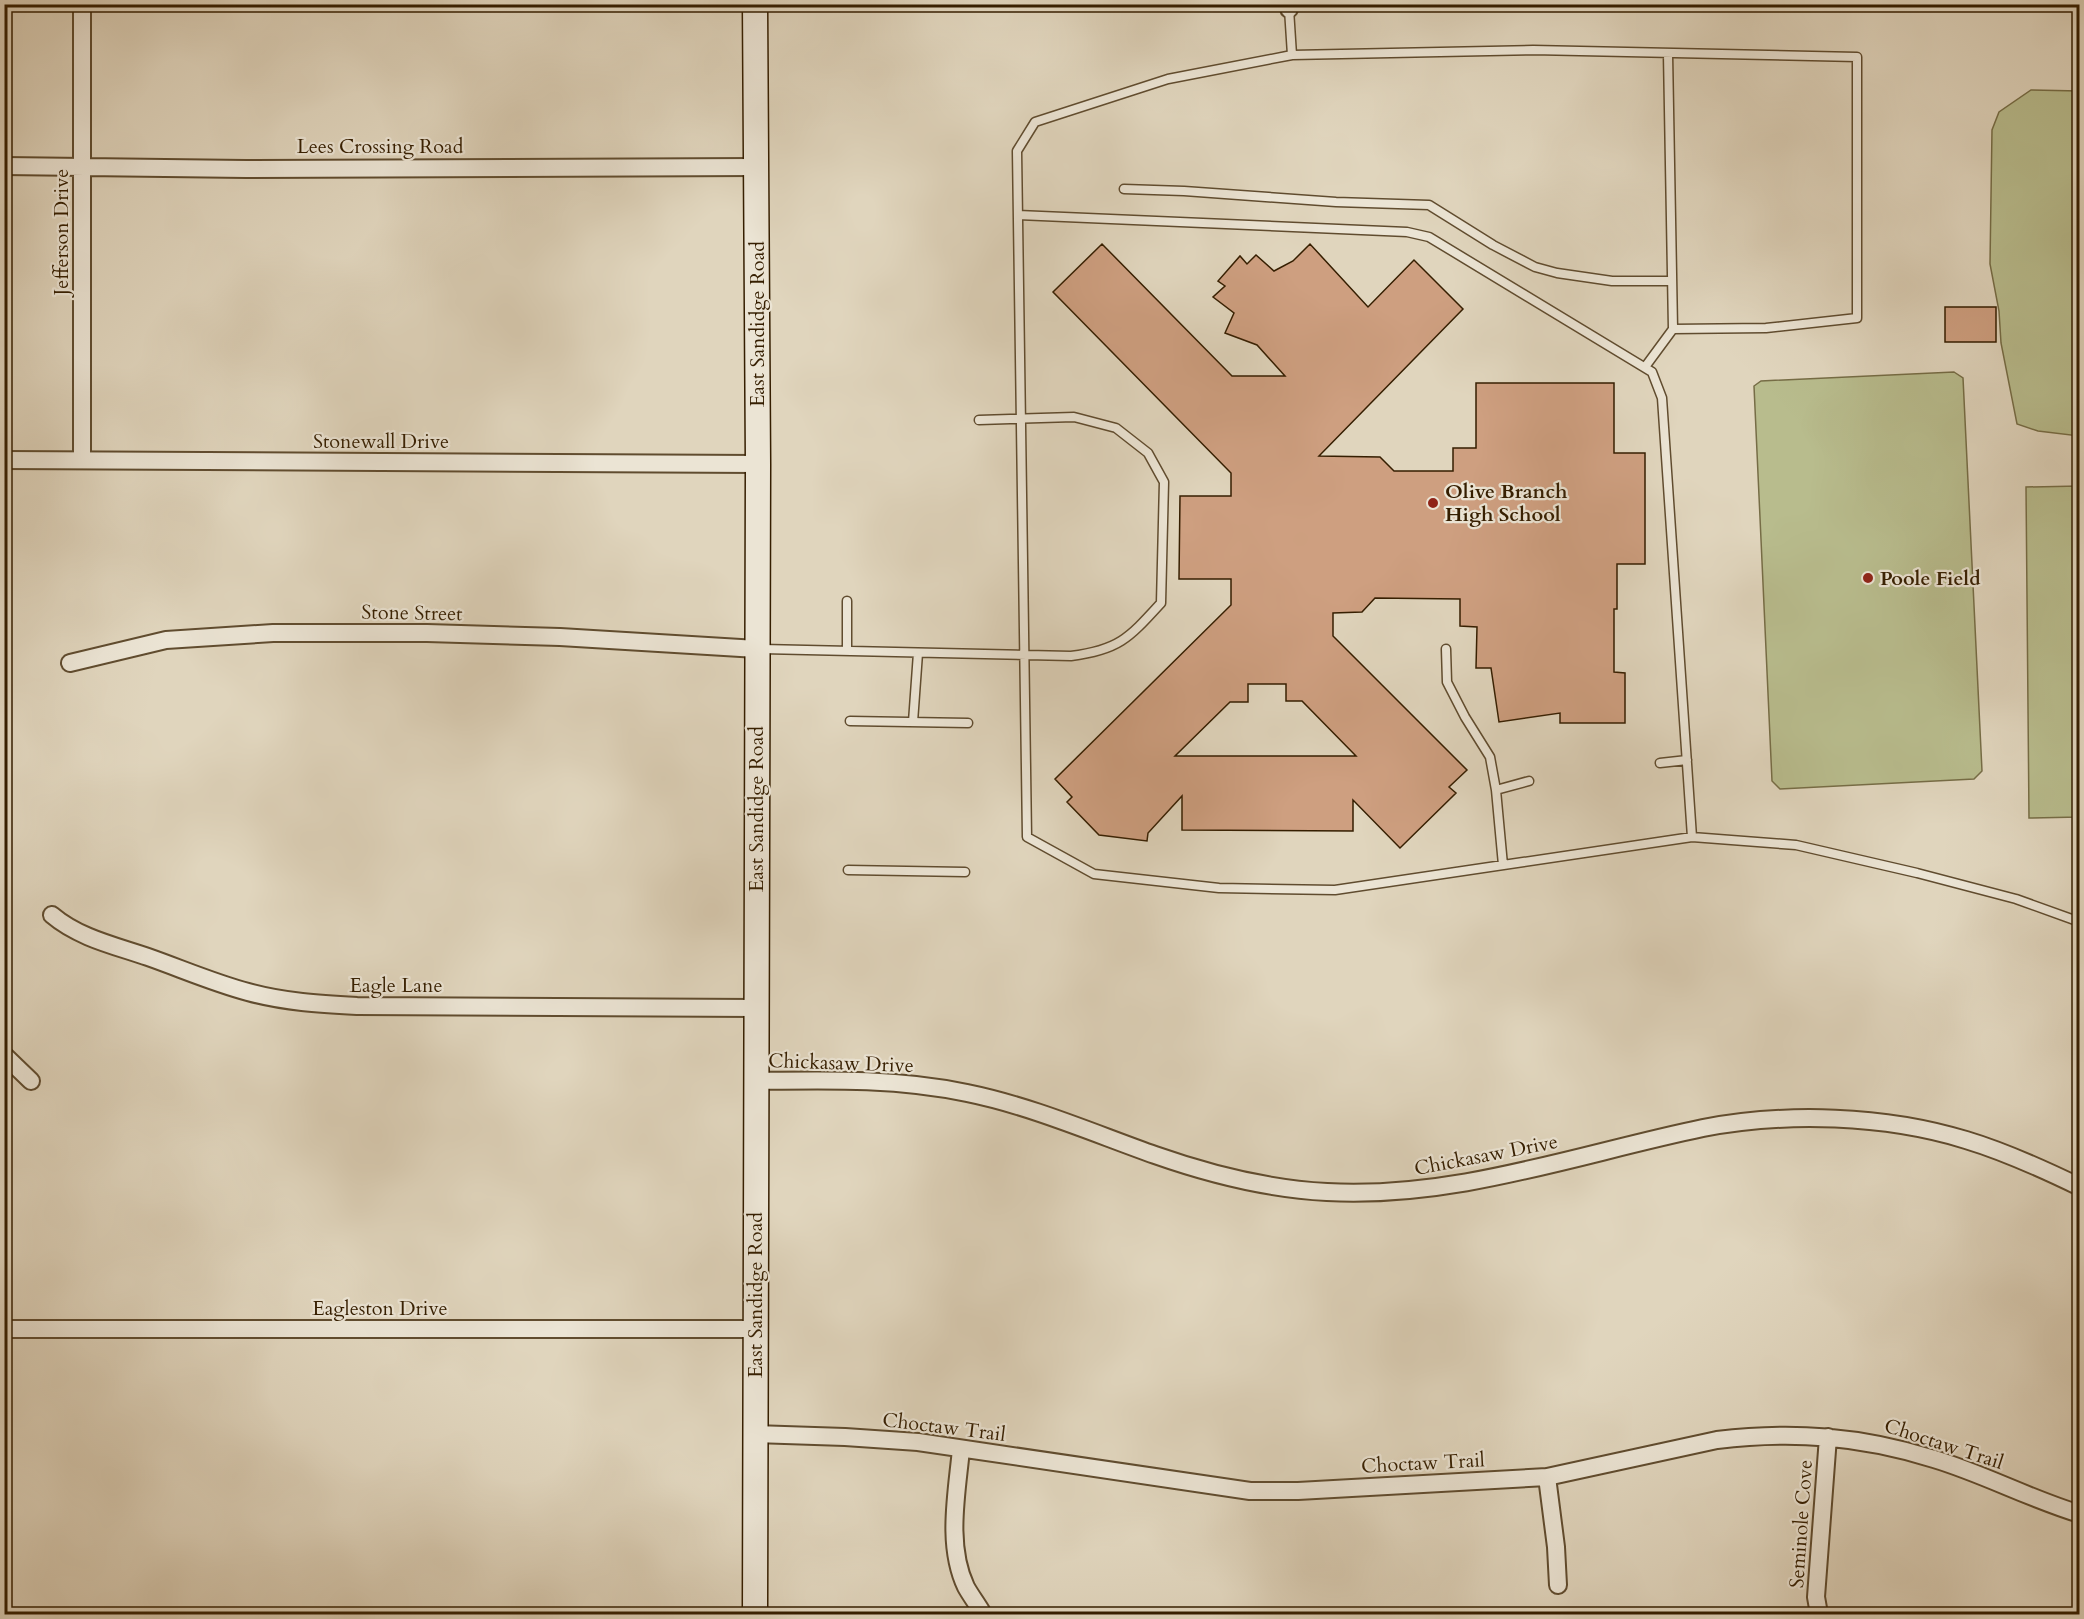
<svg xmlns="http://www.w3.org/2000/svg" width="2084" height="1619" viewBox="0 0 2084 1619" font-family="Cardo,serif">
  <rect width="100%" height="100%" fill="#e0d5bd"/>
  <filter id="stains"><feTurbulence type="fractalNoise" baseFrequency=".00333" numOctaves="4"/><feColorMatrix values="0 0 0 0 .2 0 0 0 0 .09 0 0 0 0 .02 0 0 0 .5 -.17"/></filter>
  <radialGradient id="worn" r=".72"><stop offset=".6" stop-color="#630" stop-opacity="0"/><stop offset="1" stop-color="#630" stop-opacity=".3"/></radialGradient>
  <path fill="#b8bc8d" stroke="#766d46" stroke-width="1.5" d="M 2031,90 L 2079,91 L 2079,436 L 2038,431 L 2017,424 L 2001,343 L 1999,311 L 1990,264 L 1992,130 L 1999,112 Z
    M 1954,372 L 1963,378 L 1982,771 L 1974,779 L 1780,789 L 1772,781 L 1754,386 L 1761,381 Z
    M 2079,486 L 2079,817 L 2029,818 L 2026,487 Z"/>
  <path fill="#ce9f80" stroke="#351e00" stroke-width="1.5" fill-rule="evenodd" d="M 1102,244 L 1232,376 L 1285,376 L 1257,345 L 1225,333 L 1234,313 L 1213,297 L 1225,286 L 1218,281 L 1240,256 L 1247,264 L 1256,255 L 1274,271 L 1293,261 L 1310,244 L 1368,307 L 1414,260 L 1463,309 L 1319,456 L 1380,457 L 1394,471 L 1453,471 L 1453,448 L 1476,448 L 1476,383 L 1614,383 L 1614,453 L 1645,453 L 1645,564 L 1617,564 L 1617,609 L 1614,609 L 1614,672 L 1625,673 L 1625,723 L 1560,723 L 1560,713 L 1499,722 L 1491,668 L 1476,668 L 1477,627 L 1460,626 L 1460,599 L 1375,598 L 1362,612 L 1333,613 L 1333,636 L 1467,770 L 1449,787 L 1456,793 L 1400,848 L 1353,800 L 1353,831 L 1182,830 L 1182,796 L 1148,833 L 1147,841 L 1099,835 L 1067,802 L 1072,797 L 1055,779 L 1231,605 L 1231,579 L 1179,579 L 1180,496 L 1231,496 L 1231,473 L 1053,292 ZM 1248,684 L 1286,684 L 1286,701 L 1302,701 L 1356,756 L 1175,756 L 1230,702 L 1248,702 Z
    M 1945,307 L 1996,307 L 1996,342 L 1945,342 Z"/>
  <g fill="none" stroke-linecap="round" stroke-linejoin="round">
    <g stroke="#604c2f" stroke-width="11">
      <path id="lane" d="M 1289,9 L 1292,55 L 1168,79 L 1035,122 L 1017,151 L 1027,837 L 1094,874 L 1219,888 L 1335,890 L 1692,837 L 1796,845 L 1917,873 L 2016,899 L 2080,922
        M 1668,54 L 1673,329
        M 1292,55 L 1533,50 L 1857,57 L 1857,318 L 1766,328 L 1673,329 L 1645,367
        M 1124,189 L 1184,191 L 1336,202 L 1429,205 L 1493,245 L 1535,267 L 1557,273 L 1612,281 L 1672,281
        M 1018,215 L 1407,232 L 1429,237 L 1652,372 L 1662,398 L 1692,837
        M 760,649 L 1071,656 C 1119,650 1129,638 1161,603 L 1164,482 L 1148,453 L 1116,428 L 1074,417 L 979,420
        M 1446,649 L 1447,682 L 1465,717 L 1490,757 L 1496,790 L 1503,865
        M 847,651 L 847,601
        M 850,721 L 968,723
        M 913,722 L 918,653
        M 1660,763 L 1687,760
        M 1496,790 L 1529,781
        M 848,870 L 965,872"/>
    </g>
    <g stroke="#604c2f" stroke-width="20">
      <path id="street" d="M 1288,4 L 1289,9
        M 4,166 L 246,169 L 756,167
        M 4,460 L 758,464
        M 82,460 L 82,4
        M 70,663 L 166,640 L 273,633 L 427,633 L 560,637 L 757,649
        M 52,915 C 79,938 116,946 148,957 C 182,969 214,983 248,992 C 284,1002 320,1004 357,1006 L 756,1008
        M 4,1055 L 31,1081
        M 756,1081 C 826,1080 897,1078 967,1093 C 1031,1106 1093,1133 1155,1155 C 1209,1174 1269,1189 1327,1192 C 1456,1199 1578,1154 1703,1128 C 1786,1112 1885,1115 1966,1140 C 2006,1152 2043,1169 2080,1187
        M 4,1329 L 755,1329
        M 755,1434 L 845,1437 L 918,1442 L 1250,1491 L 1298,1491 L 1547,1477 L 1717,1440 C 1793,1431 1861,1436 1934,1459 C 1984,1474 2030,1499 2080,1514
        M 961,1449 C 957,1493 946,1545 966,1587 C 971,1596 978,1605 983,1614
        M 1547,1477 L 1556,1547 L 1558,1585
        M 1819,1614 L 1816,1597 L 1828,1437"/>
    </g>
    <g stroke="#351e00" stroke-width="27">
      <path id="secondary" d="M 755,1614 L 758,464 L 755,4"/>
    </g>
    <use href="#lane" stroke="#ebe4d4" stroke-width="8"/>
    <use href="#street" stroke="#ebe4d4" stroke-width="16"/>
    <use href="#secondary" stroke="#ebe4d4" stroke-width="24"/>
  </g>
  <g fill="#8f2418" stroke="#ebe4d4" stroke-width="2">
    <circle cx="1433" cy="503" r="6"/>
    <circle cx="1868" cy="578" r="6"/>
  </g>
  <g text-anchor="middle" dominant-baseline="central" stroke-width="4.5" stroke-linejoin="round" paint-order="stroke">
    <g font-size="20" fill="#351e00" stroke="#ebe4d4">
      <text x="380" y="146">Lees Crossing Road</text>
      <text transform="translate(61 232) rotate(-90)">Jefferson Drive</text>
      <text transform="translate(757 324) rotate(-90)">East Sandidge Road</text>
      <text x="381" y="441">Stonewall Drive</text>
      <text transform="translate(412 613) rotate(1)">Stone Street</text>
      <text transform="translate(756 809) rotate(-90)">East Sandidge Road</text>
      <text x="396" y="985">Eagle Lane</text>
      <text transform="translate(841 1063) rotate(2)">Chickasaw Drive</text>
      <text transform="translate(1486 1155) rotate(-11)">Chickasaw Drive</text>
      <text transform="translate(755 1295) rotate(-90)">East Sandidge Road</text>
      <text x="380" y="1308">Eagleston Drive</text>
      <text transform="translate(944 1427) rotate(7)">Choctaw Trail</text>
      <text transform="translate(1944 1444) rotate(18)">Choctaw Trail</text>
      <text transform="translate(1423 1463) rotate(-3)">Choctaw Trail</text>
      <text transform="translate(1801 1524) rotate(-86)">Seminole Cove</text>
    </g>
    <g font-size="20" font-weight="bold" fill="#351e00" stroke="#ebe4d4" text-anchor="start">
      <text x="1445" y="491">Olive Branch<tspan x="1445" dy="23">High School</tspan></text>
      <text x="1880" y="578">Poole Field</text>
    </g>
  </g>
  <rect width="2084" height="1619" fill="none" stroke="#e0d5bd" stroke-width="24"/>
  <rect x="6" y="6" width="2072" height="1607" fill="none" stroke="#351e00" stroke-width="3"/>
  <rect x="12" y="12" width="2060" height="1595" fill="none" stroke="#351e00" stroke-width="1.5"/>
  <rect width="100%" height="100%" filter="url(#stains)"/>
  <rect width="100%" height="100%" fill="url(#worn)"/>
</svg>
